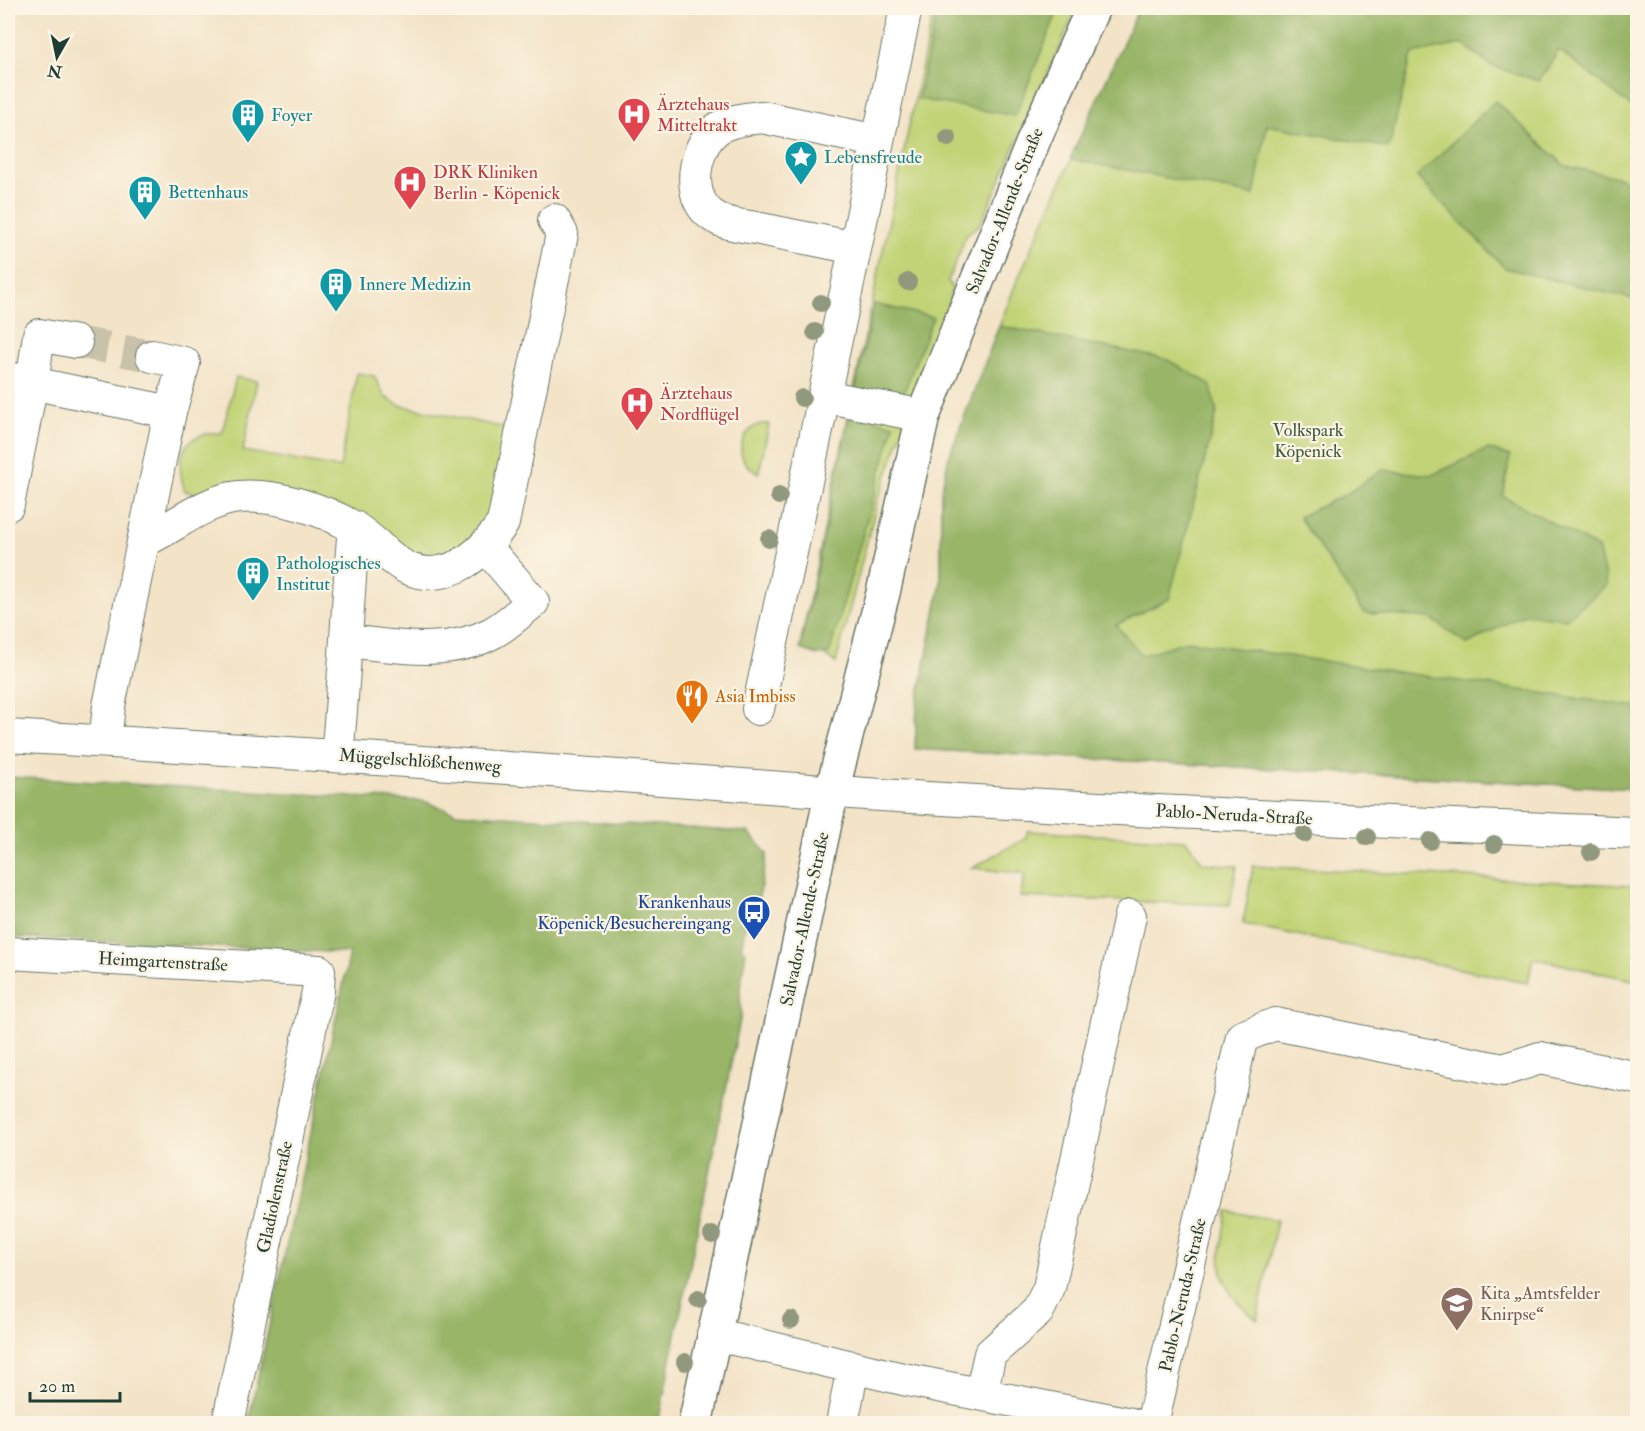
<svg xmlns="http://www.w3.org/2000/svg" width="1645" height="1431" viewBox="0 0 1645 1431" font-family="'IM FELL Double Pica',serif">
  <rect width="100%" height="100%" fill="#fcf5e5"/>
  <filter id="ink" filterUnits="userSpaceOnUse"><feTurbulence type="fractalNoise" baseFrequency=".0167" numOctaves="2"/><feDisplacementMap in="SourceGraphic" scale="12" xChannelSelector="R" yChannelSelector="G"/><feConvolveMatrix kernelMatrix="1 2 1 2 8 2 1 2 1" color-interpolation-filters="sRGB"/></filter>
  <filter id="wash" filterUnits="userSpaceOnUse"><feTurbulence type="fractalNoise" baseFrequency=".008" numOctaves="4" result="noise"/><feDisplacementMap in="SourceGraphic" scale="24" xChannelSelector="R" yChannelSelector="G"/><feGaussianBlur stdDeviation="1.35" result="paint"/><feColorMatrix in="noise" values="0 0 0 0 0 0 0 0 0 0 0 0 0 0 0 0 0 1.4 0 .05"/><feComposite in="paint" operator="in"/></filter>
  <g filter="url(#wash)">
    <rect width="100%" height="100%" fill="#f3e3c7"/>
    <path fill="#c1d376" stroke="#708855" stroke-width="1.5" d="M 934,8 L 1077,8 L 981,223 L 967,234 L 948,281 L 952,288 L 950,301 L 877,502 L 836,663 L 801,640 Z
      M 1139,8 L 1637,8 L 1637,789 L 915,749 L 917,705 L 941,583 L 941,492 L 949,457 L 1016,283 Z
      M 357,373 L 374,376 L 385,397 L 399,405 L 511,429 L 494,514 L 457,556 L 414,558 L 376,537 L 185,491 C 174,458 182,431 222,433 L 236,377 L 257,381 L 243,451 L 340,468 Z
      M 760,424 L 769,424 L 759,473 C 733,463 737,433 760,424 Z
      M 1027,831 L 1186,840 L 1203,863 L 1237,866 L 1230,905 L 1020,897 L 1025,874 L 972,868 L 1026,838 Z
      M 1253,866 L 1637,886 L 1637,981 L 1533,958 L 1528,983 L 1243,924 Z
      M 1227,1211 L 1277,1220 L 1257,1320 C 1211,1281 1218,1266 1227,1211 Z"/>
    <path fill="#98b567" stroke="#5c794e" stroke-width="1.5" d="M 938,8 L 1059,8 L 1015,116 L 918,99 Z
      M 1139,8 L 1637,8 L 1637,111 L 1559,50 L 1539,81 L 1492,66 L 1462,44 L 1412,54 L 1389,148 L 1267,125 L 1254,195 L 1070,159 Z
      M 1495,101 L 1565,166 L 1622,178 L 1637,195 L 1637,300 L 1505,268 L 1417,177 Z
      M 874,304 L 933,317 L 902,397 L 855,390 Z
      M 999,326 L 1166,359 L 1210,384 L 1217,412 L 1169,599 L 1116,625 L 1142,655 L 1187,641 L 1637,707 L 1637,789 L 915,749 L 917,705 L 941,583 L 941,492 L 949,457 Z
      M 850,412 L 894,425 L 829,654 L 817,655 L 800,649 Z
      M 1488,449 L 1510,456 L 1503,496 L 1598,548 L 1607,585 L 1566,619 L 1524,614 L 1467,644 L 1430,618 L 1364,613 L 1299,517 L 1348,493 L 1382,470 L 1432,475 Z
      M 8,777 L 423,801 L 456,813 L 748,832 L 767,854 L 759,896 L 749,905 L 741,949 L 746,951 L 740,988 L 741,1015 L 658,1423 L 248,1423 L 350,953 L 8,937 Z"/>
  </g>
  <g filter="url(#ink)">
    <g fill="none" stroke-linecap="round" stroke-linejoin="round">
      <path stroke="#c9c2aa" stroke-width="32" stroke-dasharray="32 16" stroke-linecap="butt" d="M 76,342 L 152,356"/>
      <g stroke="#697767" stroke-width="34">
        <path id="minor" d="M 855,248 C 822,241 789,235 756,228 C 745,226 730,225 720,220 C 693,208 691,178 700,153 C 711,123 732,120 762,117 L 877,141
          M 152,356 L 184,363 L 170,412
          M 8,378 L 170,412 L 109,706 L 105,741
          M 824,396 L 923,416
          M 8,505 L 32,383 L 39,335 L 76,342
          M 144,541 C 175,527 203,501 239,497 C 275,494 323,509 353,527 C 372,537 393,564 412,570 C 452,583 483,552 503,523 L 562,234 L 554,220
          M 347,641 C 395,646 447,657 492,633 C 507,625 520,612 533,602 L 486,547
          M 758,709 L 906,8
          M 8,736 C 262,750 515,768 769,787 C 1058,809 1348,820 1638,833
          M 337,755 C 345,679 347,603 354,527
          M 8,953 L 319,971 L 318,991 L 228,1424
          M 713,1334 L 903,1379 L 1131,1424
          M 981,1394 L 990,1354 L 1038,1311 L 1049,1288 L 1130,916
          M 842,1424 L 853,1367
          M 1152,1424 L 1242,1037 L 1275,1024 L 1503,1070 L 1540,1058 L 1638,1078"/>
      </g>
      <g stroke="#697767" stroke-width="36">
        <path id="major" d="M 695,1424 L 832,791 L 883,593 L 923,416 L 1035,137 L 1093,8"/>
      </g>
      <use href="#minor" stroke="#fff" stroke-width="32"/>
      <use href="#major" stroke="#fff" stroke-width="33"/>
    </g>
    <g fill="#90987d">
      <circle cx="948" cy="138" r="9"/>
      <circle cx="908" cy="282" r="9"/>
      <circle cx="821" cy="303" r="9"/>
      <circle cx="815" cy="332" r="9"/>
      <circle cx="802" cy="398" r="9"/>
      <circle cx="779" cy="496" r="9"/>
      <circle cx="769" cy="539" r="9"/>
      <circle cx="1304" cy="834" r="9"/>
      <circle cx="1367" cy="837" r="9"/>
      <circle cx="1430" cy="841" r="9"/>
      <circle cx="1494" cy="844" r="9"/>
      <circle cx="1591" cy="852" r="9"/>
      <circle cx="712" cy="1235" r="9"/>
      <circle cx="698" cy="1299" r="9"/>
      <circle cx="791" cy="1320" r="9"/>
      <circle cx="685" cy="1362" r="9"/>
    </g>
  </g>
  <defs>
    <g id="hospital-pin" transform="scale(1.725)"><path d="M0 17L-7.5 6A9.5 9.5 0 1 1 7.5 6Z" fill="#e0444e" stroke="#fcf5e5"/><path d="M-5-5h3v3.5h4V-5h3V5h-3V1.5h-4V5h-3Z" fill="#fff"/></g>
    <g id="building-pin" transform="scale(1.725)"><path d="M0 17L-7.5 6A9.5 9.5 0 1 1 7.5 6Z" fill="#0f9aa8" stroke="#fcf5e5"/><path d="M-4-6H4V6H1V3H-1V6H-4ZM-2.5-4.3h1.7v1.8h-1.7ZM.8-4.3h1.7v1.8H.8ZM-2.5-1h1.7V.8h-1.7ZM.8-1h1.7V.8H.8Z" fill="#fff"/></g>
    <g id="sight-pin" transform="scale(1.725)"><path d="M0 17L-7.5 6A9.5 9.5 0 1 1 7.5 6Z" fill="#0f9aa8" stroke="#fcf5e5"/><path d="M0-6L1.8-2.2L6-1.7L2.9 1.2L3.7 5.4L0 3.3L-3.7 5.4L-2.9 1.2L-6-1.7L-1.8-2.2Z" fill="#fff"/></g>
    <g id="restaurant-pin" transform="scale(1.725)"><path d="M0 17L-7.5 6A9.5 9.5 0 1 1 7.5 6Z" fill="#e8710a" stroke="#fcf5e5"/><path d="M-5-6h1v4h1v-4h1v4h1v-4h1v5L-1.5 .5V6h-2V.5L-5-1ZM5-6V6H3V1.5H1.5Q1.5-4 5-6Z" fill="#fff"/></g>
    <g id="bus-pin" transform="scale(1.725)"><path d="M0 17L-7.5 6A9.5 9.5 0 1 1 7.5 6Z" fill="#1a4fb4" stroke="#fcf5e5"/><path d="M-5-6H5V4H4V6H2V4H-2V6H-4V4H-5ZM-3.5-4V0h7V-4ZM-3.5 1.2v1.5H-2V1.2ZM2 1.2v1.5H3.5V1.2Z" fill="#fff"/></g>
    <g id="school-pin" transform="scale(1.725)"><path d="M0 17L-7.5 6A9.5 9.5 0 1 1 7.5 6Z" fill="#8d6e63" stroke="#fcf5e5"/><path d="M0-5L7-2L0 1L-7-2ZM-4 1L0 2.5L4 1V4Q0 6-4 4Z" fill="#fff"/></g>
  </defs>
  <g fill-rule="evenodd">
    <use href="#hospital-pin" x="634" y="114"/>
    <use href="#building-pin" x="248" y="115"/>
    <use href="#sight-pin" x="801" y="157"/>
    <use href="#hospital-pin" x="410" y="182"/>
    <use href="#building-pin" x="145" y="192"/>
    <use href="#building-pin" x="336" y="284"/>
    <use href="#hospital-pin" x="637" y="403"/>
    <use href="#building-pin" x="253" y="573"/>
    <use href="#restaurant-pin" x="692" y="696"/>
    <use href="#bus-pin" x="754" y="912"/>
    <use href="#school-pin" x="1457" y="1303"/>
  </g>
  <g text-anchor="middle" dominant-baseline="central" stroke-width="4.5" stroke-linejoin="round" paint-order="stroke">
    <g font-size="18" fill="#be3a42" stroke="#fcf5e5" text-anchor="start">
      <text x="657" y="104">Ärztehaus<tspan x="657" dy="21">Mitteltrakt</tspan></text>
      <text x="433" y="172">DRK Kliniken<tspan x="433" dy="21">Berlin - Köpenick</tspan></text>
      <text x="660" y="393">Ärztehaus<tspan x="660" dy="21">Nordflügel</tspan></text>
    </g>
    <g font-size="18" fill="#0d838f" stroke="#fcf5e5" text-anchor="start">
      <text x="271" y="115">Foyer</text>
      <text x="824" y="157">Lebensfreude</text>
      <text x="168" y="192">Bettenhaus</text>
      <text x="359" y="284">Innere Medizin</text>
      <text x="276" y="563">Pathologisches<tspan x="276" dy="21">Institut</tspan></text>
    </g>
    <g font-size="18" fill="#1f3d34" stroke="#fcf5e5">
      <text transform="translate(1005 211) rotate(-68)">Salvador-Allende-Straße</text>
      <text transform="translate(420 761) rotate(4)">Müggelschlößchenweg</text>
      <text transform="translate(1234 815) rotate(3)">Pablo-Neruda-Straße</text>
      <text transform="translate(805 919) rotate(-78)">Salvador-Allende-Straße</text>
      <text transform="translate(163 962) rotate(3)">Heimgartenstraße</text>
      <text transform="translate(275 1197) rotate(-78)">Gladiolenstraße</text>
      <text transform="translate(1183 1295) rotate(-77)">Pablo-Neruda-Straße</text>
    </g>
    <g font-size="18" fill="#3f5b41" stroke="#fcf5e5">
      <text x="1308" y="430">Volkspark<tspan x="1308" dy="21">Köpenick</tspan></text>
    </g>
    <g font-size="18" fill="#c56008" stroke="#fcf5e5" text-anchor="start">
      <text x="715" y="696">Asia Imbiss</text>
    </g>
    <g font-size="18" fill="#164399" stroke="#fcf5e5" text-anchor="end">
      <text x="731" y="902">Krankenhaus<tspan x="731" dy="21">Köpenick/Besuchereingang</tspan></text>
    </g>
    <g font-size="18" fill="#785e54" stroke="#fcf5e5" text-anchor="start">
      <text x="1480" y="1293">Kita „Amtsfelder<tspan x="1480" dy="21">Knirpse“</tspan></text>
    </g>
  </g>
  <rect width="1645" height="1431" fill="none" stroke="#fcf5e5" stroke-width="30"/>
  <g transform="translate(57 57) rotate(189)" stroke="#fcf5e5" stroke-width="4.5" paint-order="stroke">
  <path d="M0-4.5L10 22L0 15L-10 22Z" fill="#1f3d34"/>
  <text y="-9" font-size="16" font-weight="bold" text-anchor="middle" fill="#1f3d34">N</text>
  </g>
  <path d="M30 1392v9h90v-9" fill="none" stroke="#1f3d34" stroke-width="3"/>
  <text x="39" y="1392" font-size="18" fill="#1f3d34" stroke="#fcf5e5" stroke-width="4.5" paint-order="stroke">20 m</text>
</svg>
